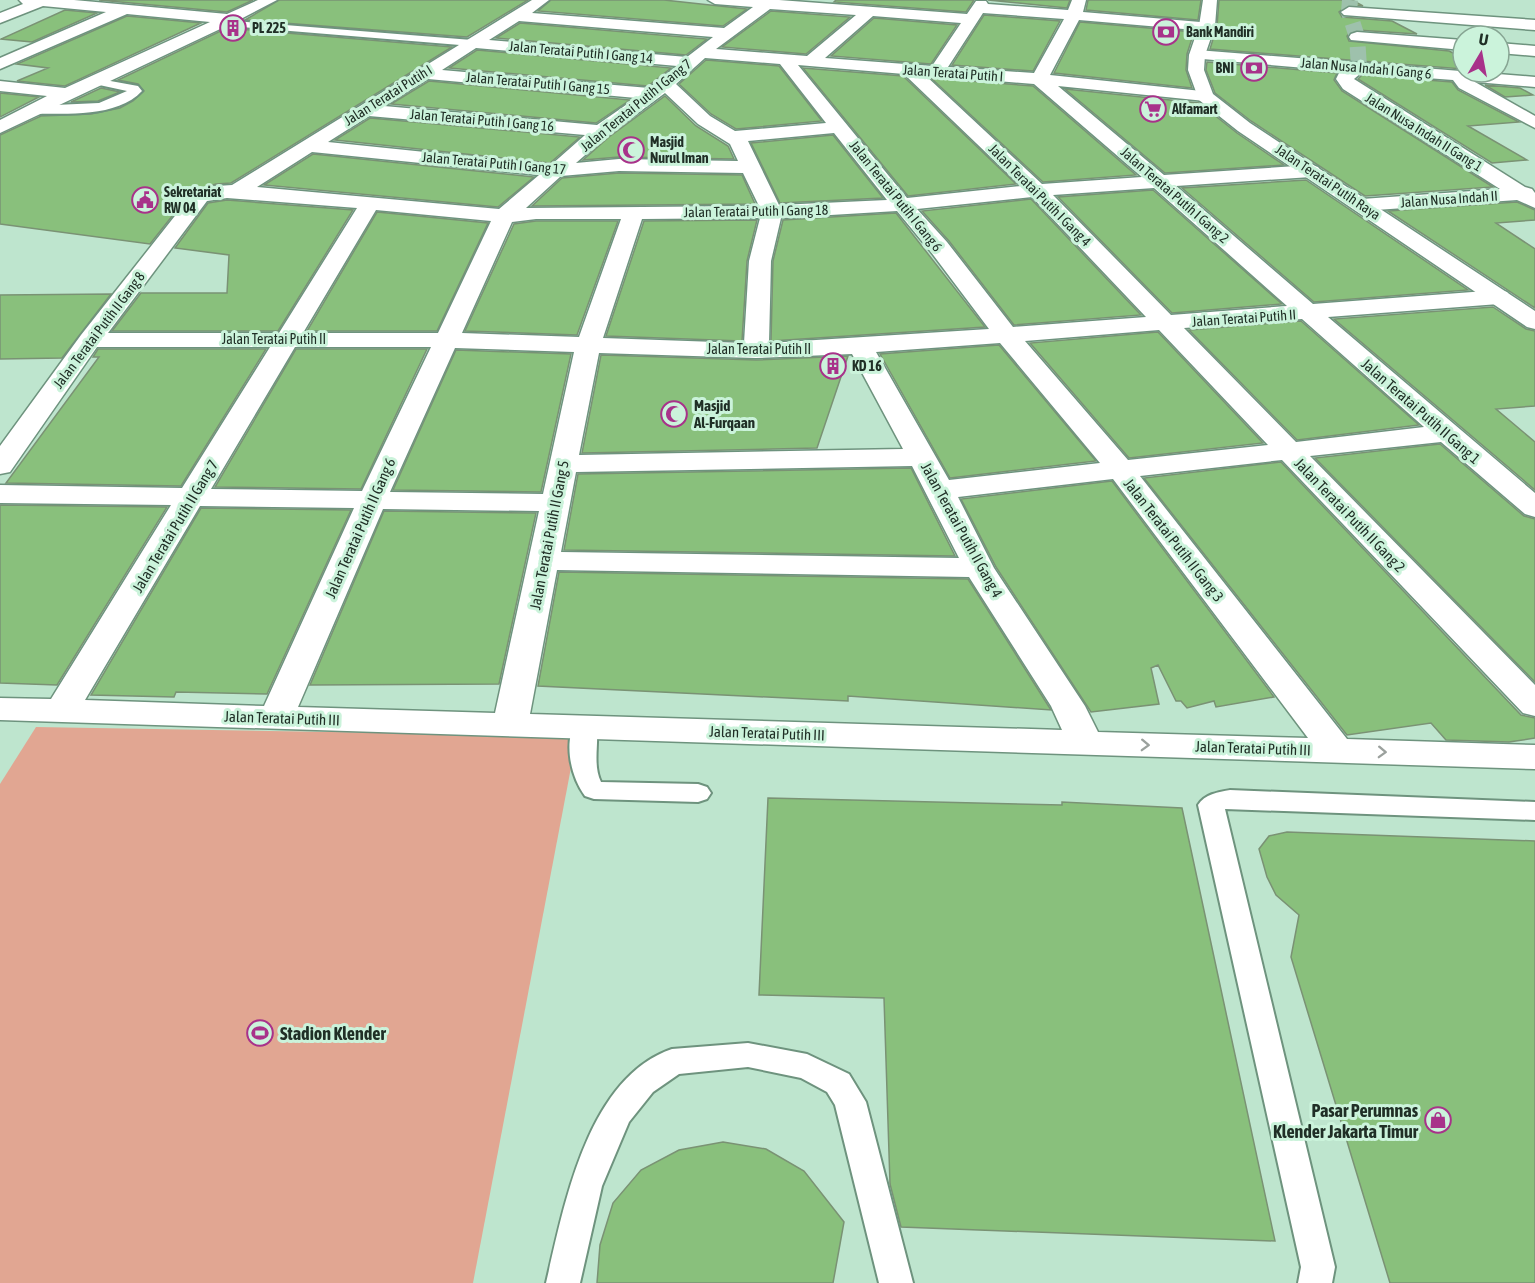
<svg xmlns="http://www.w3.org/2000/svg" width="1535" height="1283" viewBox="0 0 1535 1283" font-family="'Asap Condensed',sans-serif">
  <rect width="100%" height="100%" fill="#bee5ce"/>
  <path fill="#e1a692" d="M 36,727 L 577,736 L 473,1283 L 0,1283 L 0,784 Z"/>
  <path fill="#89c07c" stroke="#7a9274" stroke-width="1.5" d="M 99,0 L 253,0 L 227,12 Z
    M 279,0 L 528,0 L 467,37 L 245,20 Z
    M 551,0 L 664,0 L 747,9 L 723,26 L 538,11 Z
    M 836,0 L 974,0 L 966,12 L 834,2 Z
    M 988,0 L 1070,0 L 1067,8 Z
    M 1088,0 L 1201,0 L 1198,20 L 1086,10 Z
    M 1219,0 L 1352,0 L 1363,6 L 1348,5 L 1339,12 L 1342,17 L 1392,21 L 1417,34 L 1357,30 L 1349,33 L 1347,36 L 1349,41 L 1449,51 L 1463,58 L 1463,69 L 1210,49 L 1217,26 Z
    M 65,10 L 97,13 L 32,42 L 1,39 Z
    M 771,11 L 850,17 L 806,54 L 722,47 Z
    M 984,15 L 1060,21 L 1033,71 L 952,65 Z
    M 127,16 L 201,23 L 65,86 L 17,81 L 48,68 L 17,64 Z
    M 874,18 L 957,25 L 931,64 L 831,56 Z
    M 1080,22 L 1194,32 L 1187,54 L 1186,70 L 1192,88 L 1054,73 Z
    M 520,23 L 707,39 L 686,55 L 496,38 Z
    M 227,28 L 452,47 L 231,183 L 216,184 L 192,191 L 150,244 L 0,224 L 0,135 L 41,116 L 91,114 L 120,108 L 133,101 L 144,91 L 138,84 L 118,80 Z
    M 477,50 L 671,68 L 648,86 L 449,68 Z
    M 706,60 L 779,66 L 822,121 L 736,129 L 711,114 L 679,84 Z
    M 1207,62 L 1337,73 L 1334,80 L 1342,91 L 1493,187 L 1365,196 L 1251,121 L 1215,93 L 1206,70 Z
    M 803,68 L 903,76 L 1016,184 L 908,196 Z
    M 1362,75 L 1452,82 L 1458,90 L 1519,122 L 1468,126 L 1527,160 L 1492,163 L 1358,79 Z
    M 931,78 L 1033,86 L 1136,175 L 1043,182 Z
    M 429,81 L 630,100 L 596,123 L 391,104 Z
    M 1485,85 L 1520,88 L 1533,95 L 1505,97 Z
    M 101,88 L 120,92 L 98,101 L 71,102 Z
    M 1065,89 L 1199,103 L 1237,133 L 1284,165 L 1165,173 Z
    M 0,93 L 39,97 L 0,117 Z
    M 665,96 L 696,126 L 728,146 L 734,159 L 619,157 L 583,160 L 609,137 Z
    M 370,118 L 580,137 L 550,163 L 335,140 Z
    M 833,135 L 883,198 L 780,203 L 751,143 Z
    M 313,154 L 534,177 L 498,207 L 264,185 Z
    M 619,173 L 742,175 L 755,204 L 532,206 L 562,178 Z
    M 1306,180 L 1468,290 L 1314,302 L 1182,188 Z
    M 1153,190 L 1282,304 L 1172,313 L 1058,197 Z
    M 1031,199 L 1141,315 L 1014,325 L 949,241 L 922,211 Z
    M 227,200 L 353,210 L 278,331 L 112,331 L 141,293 L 227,293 L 229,255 L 175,248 L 208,203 Z
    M 1517,202 L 1535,210 L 1535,220 L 1496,223 L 1535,249 L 1535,308 L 1388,211 Z
    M 377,212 L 488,223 L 437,331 L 307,331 Z
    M 896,213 L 985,327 L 771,341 L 773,261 L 783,220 Z
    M 757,220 L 747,261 L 742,341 L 606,336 L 644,221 Z
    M 536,221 L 618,221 L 577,335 L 465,331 L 514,224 Z
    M 111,294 L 62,358 L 0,359 L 0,295 Z
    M 1493,307 L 1526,329 L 1535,331 L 1535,406 L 1496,409 L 1535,442 L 1535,490 L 1334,319 Z
    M 1301,321 L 1419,425 L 1297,440 L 1189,330 Z
    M 1158,332 L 1263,443 L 1129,458 L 1030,343 Z
    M 999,345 L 1096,461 L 950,478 L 880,354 Z
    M 98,349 L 266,349 L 181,486 L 6,483 L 99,357 L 93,357 Z
    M 296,349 L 427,349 L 361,489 L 215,487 Z
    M 456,350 L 571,354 L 541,492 L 393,490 Z
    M 601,355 L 756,360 L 848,356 L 817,448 L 582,453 Z
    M 1440,444 L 1524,516 L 1535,519 L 1535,682 L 1315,458 Z
    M 1281,462 L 1521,715 L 1535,718 L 1535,738 L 1509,742 L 1446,740 L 1431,723 L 1347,735 L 1144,478 Z
    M 911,468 L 955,556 L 564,550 L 578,474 Z
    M 1112,481 L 1274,697 L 1216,707 L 1214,701 L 1187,708 L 1181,701 L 1176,701 L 1158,665 L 1151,668 L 1159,704 L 1091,712 L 996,567 L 961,499 Z
    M 0,505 L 167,507 L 57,685 L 0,683 Z
    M 201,508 L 351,510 L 267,694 L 176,692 L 174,697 L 91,695 Z
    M 384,511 L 536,513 L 499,684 L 310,685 Z
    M 559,572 L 968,579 L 1051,710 L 848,696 L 848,701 L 538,686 Z
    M 768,798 L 1062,805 L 1062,802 L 1182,808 L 1275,1241 L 901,1227 L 890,1184 L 884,998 L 759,995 Z
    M 1287,832 L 1535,841 L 1535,1283 L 1390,1283 L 1291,957 L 1299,915 L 1276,895 L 1267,877 L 1259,849 L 1269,836 Z
    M 723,1142 L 766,1149 L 804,1171 L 844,1222 L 833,1283 L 597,1283 L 600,1245 L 613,1203 L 641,1170 L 679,1150 Z"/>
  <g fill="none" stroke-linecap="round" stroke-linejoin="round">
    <path stroke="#9ec1ac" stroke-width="16" stroke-dasharray="16 8" stroke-linecap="butt" d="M 1350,0 L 1349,12 L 1357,37 L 1359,67"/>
    <g stroke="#6e937e" stroke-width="4">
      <path id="service" d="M 222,20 L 472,40 L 477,43 L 472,46 L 218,25 L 217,23 Z
        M 94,78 L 138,86 L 142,91 C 117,118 66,113 33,114 L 27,110 L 33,106 L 99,103 L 127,91 L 90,83 L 88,81 Z
        M 585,719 L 594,721 C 602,734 591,762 601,782 L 698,784 L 707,787 L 711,793 L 707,799 L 698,802 L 594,799 L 585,796 C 571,777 563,743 576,721 Z
        M 1230,790 L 1535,802 L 1535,820 L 1225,809 L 1335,1267 L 1332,1283 L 1298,1283 L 1301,1267 L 1198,805 C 1205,794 1218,792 1230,790 Z
        M 748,1043 L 807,1054 L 849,1074 L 866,1102 L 913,1283 L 879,1283 L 835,1105 L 827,1092 L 801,1078 L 748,1067 L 679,1074 L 653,1092 L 629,1122 L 602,1186 L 580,1283 L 546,1283 C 564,1206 587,1078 672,1049 Z"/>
    </g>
    <g stroke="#6e937e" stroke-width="3">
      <path id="minor" d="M 19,0 L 74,0 L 227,14 L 258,0 L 277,0 L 235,22 L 0,133 L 0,120 L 47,96 L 0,91 L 0,81 L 65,88 L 210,22 L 127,14 L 0,69 L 0,58 L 106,12 L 43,6 L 0,23 L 0,13 L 23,4 Z
        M 532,0 L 549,0 L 532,13 L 724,28 L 753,7 L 715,4 L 708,0 L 779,0 L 967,14 L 976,1 L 986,1 L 988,4 L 1068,10 L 1072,0 L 1086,0 L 1083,12 L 1212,23 L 1215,26 L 1212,29 L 1207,31 L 1079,20 L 1050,75 L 1211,92 L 1214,96 L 1211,100 L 1205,101 L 1058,86 L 1164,175 L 1311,165 L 1318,167 L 1321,171 L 1318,175 L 1311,177 L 1176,186 L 1313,304 L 1499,290 L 1507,292 L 1511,297 L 1507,302 L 1499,304 L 1328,317 L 1535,493 L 1535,517 L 1525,514 L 1441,442 L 1310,456 L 1535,685 L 1535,716 L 1523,713 L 1282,460 L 1140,476 L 1347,739 L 1535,745 L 1535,769 L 0,720 L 0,698 L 51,699 L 171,505 L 0,503 L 0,485 L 182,488 L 270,347 L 97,347 L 10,472 L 0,474 L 0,446 L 81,335 L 193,193 L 217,186 L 232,185 ZM 770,9 L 856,15 L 807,56 L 716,49 ZM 983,13 L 1064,19 L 1034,73 L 948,67 ZM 873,16 L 961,23 L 932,66 L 825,58 ZM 519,21 L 713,37 L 687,57 L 489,40 ZM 476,48 L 677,66 L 649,88 L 442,70 ZM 705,58 L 780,64 L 826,123 L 735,131 L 710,116 L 676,84 ZM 798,65 L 904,74 L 1021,186 L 907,198 ZM 925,75 L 1034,84 L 1142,177 L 1042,184 ZM 428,79 L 636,98 L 597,125 L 384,106 ZM 665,93 L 698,124 L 730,144 L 738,161 L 619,159 L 576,163 L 608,135 ZM 369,116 L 585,135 L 551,165 L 328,142 ZM 834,133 L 887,200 L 779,205 L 748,141 ZM 312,152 L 539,175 L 499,209 L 257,187 ZM 619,171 L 743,173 L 759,206 L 526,208 L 561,176 ZM 1154,188 L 1287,306 L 1171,315 L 1053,195 ZM 1032,197 L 1146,317 L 1013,327 L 947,242 L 917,209 ZM 227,198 L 357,208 L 279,333 L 108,333 L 207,201 ZM 376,210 L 491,221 L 438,333 L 303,333 ZM 897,211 L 931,252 L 989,329 L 769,343 L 771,261 L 781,218 ZM 760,218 L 749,261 L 744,343 L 603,338 L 642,219 ZM 536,219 L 621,219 L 579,337 L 462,333 L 512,222 ZM 1302,319 L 1424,427 L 1296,442 L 1184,328 ZM 1159,330 L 1268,445 L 1128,460 L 1025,341 ZM 1000,343 L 1100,463 L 949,480 L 876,352 ZM 295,347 L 431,347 L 362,491 L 211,489 ZM 455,348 L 574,352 L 543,494 L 390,492 ZM 599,353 L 756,358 L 852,354 L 903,449 L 579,455 ZM 912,466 L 959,558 L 561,552 L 576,472 ZM 1113,479 L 1308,738 L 1098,732 L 1085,706 L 994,568 L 958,497 ZM 200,506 L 354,508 L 264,706 L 85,700 ZM 383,509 L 539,511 L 495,713 L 298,707 ZM 557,570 L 969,577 L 1051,706 L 1062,730 L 530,714 Z
        M 1349,7 L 1535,20 L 1535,30 L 1344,15 L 1341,12 Z
        M 1357,32 L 1463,40 L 1463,50 L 1351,40 L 1349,37 L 1351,34 Z
        M 1499,43 L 1535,46 L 1535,56 L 1499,53 Z
        M 1197,50 L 1535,77 L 1535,87 L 1475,82 L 1535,116 L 1535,128 L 1459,88 L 1453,80 L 1361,73 L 1354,79 L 1525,187 L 1532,189 L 1535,193 L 1535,208 L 1517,200 L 1362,211 L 1355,209 L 1352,205 L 1355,201 L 1362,199 L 1500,189 L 1343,89 L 1336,79 L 1340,71 L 1191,58 L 1189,55 Z"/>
    </g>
    <g stroke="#6e937e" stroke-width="3">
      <path id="tertiary" d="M 1203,0 L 1217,0 L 1215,26 L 1205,55 L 1204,70 L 1213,94 L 1250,123 L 1535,311 L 1535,329 L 1527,327 L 1238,131 L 1199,100 L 1188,70 L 1189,55 L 1199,26 Z"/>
    </g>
    <use href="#service" fill="#fff" fill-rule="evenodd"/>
    <use href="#minor" fill="#fff" fill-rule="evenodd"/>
    <use href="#tertiary" fill="#fff" fill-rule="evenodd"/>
  </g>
  <defs><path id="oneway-chevron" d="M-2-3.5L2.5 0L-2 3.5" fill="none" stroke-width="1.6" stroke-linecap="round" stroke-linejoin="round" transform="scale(1.5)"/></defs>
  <g stroke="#9ba19d">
    <use href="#oneway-chevron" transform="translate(1145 745) rotate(2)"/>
    <use href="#oneway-chevron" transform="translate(1382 752) rotate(2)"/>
  </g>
  <defs>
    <g id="building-ring" transform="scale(1.35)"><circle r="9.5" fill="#cbf3db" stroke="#a8328a" stroke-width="1.5"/><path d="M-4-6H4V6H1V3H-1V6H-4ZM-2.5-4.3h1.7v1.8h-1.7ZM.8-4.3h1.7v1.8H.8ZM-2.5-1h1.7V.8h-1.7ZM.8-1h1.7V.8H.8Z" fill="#a8328a"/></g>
    <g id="bank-ring" transform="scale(1.35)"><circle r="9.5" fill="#cbf3db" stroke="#a8328a" stroke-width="1.5"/><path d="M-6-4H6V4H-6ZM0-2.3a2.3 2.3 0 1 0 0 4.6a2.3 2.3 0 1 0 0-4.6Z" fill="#a8328a"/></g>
    <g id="supermarket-ring" transform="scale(1.35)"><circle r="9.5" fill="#cbf3db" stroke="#a8328a" stroke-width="1.5"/><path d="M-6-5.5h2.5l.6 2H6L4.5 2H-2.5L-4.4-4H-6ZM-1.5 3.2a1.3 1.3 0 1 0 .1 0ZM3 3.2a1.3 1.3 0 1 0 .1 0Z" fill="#a8328a"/></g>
    <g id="mosque-ring" transform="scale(1.35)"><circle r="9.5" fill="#cbf3db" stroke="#a8328a" stroke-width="1.5"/><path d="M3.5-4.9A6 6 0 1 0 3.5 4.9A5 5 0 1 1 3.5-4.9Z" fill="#a8328a"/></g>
    <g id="civic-ring" transform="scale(1.35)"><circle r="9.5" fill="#cbf3db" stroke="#a8328a" stroke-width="1.5"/><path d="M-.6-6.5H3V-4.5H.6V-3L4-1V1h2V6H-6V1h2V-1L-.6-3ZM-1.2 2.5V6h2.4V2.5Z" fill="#a8328a"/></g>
    <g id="stadium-ring" transform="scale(1.35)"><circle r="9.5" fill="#cbf3db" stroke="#a8328a" stroke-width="1.5"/><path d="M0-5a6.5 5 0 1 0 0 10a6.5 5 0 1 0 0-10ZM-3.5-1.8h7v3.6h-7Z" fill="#a8328a"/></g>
    <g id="shop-ring" transform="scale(1.35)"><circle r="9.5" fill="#cbf3db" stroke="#a8328a" stroke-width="1.5"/><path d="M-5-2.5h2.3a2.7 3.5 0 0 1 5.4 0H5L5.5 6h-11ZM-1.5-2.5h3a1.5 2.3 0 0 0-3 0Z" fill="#a8328a"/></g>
  </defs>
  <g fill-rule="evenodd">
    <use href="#building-ring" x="233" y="28"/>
    <use href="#bank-ring" x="1166" y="32"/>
    <use href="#bank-ring" x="1254" y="68"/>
    <use href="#supermarket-ring" x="1153" y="109"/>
    <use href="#mosque-ring" x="631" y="150"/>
    <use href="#civic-ring" x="145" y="200"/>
    <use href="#building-ring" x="833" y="366"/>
    <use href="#mosque-ring" x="674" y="414"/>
    <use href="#stadium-ring" x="260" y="1033"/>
    <use href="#shop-ring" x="1438" y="1120"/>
  </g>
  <g text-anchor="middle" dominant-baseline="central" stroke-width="6" stroke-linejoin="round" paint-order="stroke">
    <g font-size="14" font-weight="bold" fill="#202f26" stroke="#cbf3db" text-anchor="start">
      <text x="252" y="28">PL 225</text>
      <text x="1186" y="32">Bank Mandiri</text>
      <text x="1234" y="68" text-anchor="end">BNI</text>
      <text x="1172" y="109">Alfamart</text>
      <text x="650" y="142">Masjid<tspan x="650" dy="16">Nurul Iman</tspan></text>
      <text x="164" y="192">Sekretariat<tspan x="164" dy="16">RW 04</tspan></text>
      <text x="852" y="366">KD 16</text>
    </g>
    <g font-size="14" fill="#202f26" stroke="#cbf3db">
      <text transform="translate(581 52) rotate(5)">Jalan Teratai Putih I Gang 14</text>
      <text transform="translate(1366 68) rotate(5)">Jalan Nusa Indah I Gang 6</text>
      <text transform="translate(953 73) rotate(4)">Jalan Teratai Putih I</text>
      <text transform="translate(538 83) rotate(5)">Jalan Teratai Putih I Gang 15</text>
      <text transform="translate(388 95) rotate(-32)">Jalan Teratai Putih I</text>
      <text transform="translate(636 105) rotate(-39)">Jalan Teratai Putih I Gang 7</text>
      <text transform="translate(482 120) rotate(5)">Jalan Teratai Putih I Gang 16</text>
      <text transform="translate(1424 132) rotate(32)">Jalan Nusa Indah II Gang 1</text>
      <text transform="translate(494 163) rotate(5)">Jalan Teratai Putih I Gang 17</text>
      <text transform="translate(1328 182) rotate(34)">Jalan Teratai Putih Raya</text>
      <text transform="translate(1040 195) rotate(45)">Jalan Teratai Putih I Gang 4</text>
      <text transform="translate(1175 195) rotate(41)">Jalan Teratai Putih I Gang 2</text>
      <text transform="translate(896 196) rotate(51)">Jalan Teratai Putih I Gang 6</text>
      <text transform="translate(1449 199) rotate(-4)">Jalan Nusa Indah II</text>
      <text transform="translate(756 211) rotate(-1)">Jalan Teratai Putih I Gang 18</text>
      <text transform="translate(1244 318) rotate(-4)">Jalan Teratai Putih II</text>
      <text transform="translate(99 330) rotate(-53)">Jalan Teratai Putih II Gang 8</text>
      <text x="274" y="339">Jalan Teratai Putih II</text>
      <text x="759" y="349">Jalan Teratai Putih II</text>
    </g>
    <g font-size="15" font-weight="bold" fill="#202f26" stroke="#cbf3db" text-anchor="start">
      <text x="694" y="405">Masjid<tspan x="694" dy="17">Al-Furqaan</tspan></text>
    </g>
    <g font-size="15" fill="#202f26" stroke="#cbf3db">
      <text transform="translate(1421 411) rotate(41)">Jalan Teratai Putih II Gang 1</text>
      <text transform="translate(1350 515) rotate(46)">Jalan Teratai Putih II Gang 2</text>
      <text transform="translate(175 526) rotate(-59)">Jalan Teratai Putih II Gang 7</text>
      <text transform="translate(360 528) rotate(-66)">Jalan Teratai Putih II Gang 6</text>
      <text transform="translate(962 530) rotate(61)">Jalan Teratai Putih II Gang 4</text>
      <text transform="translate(549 535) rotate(-79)">Jalan Teratai Putih II Gang 5</text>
      <text transform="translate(1174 540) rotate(52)">Jalan Teratai Putih II Gang 3</text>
      <text transform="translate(282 718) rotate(2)">Jalan Teratai Putih III</text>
      <text transform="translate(767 733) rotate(2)">Jalan Teratai Putih III</text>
      <text transform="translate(1253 748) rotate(2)">Jalan Teratai Putih III</text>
    </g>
    <g font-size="18" font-weight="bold" fill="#202f26" stroke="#cbf3db" text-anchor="start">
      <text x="280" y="1033">Stadion Klender</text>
      <text x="1418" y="1110" text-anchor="end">Pasar Perumnas<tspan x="1418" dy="21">Klender Jakarta Timur</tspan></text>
    </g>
  </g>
  <g transform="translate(1481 54) rotate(10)"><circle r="28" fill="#cbf3db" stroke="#87a593" stroke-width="1.5"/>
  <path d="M0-4.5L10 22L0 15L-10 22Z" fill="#a8328a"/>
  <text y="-9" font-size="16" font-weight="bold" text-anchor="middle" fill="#202f26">U</text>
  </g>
</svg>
